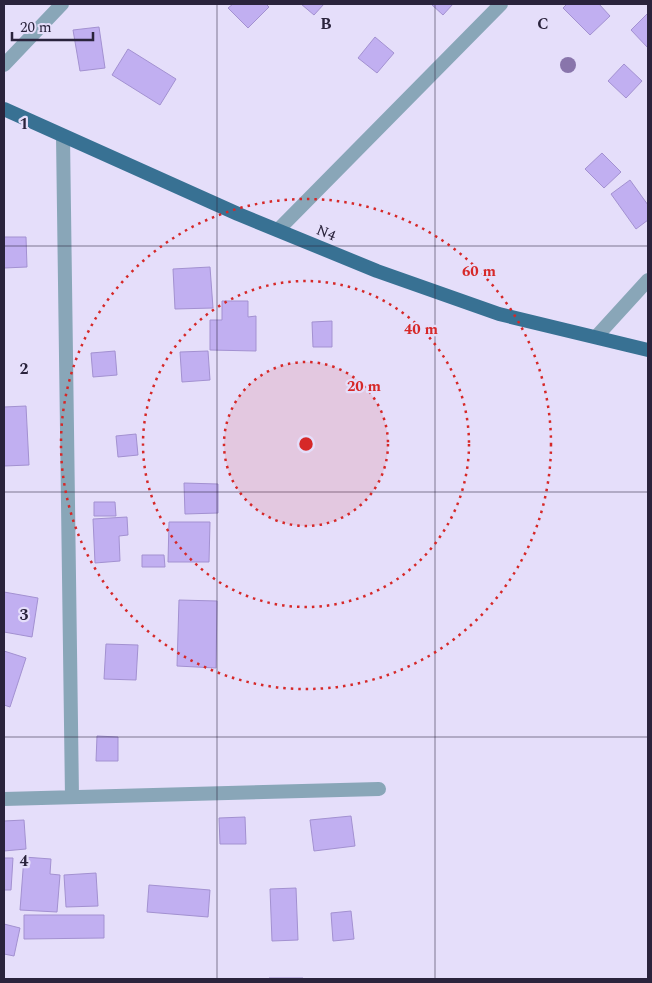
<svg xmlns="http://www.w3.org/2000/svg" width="652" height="983" viewBox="0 0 652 983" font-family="Spectral,serif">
  <rect width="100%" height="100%" fill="#e5defa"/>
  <path fill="#c1aff1" stroke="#a391d1" d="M 233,4 L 266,4 L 269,7 L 248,28 L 228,8 Z
    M 301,4 L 324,4 L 314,15 Z
    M 431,4 L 453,4 L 443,15 Z
    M 567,4 L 599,4 L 610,16 L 590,35 L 563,8 Z
    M 648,13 L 648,48 L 631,30 Z
    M 99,27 L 105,68 L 80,71 L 73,30 Z
    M 375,37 L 394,53 L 377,73 L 358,58 Z
    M 128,49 L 176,79 L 160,105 L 112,75 Z
    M 624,64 L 642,81 L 626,98 L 608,81 Z
    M 602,153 L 621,172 L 604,188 L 585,169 Z
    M 630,180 L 648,205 L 648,220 L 636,229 L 611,194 Z
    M 4,237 L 26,237 L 27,267 L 4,268 Z
    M 210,267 L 213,308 L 175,309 L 173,269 Z
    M 222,301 L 248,301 L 248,317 L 256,316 L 256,351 L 210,350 L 210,320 L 222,320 Z
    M 332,321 L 332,347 L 313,347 L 312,322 Z
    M 115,351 L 117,375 L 93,377 L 91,353 Z
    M 208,351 L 210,380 L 182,382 L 180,352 Z
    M 26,406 L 29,465 L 4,466 L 4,407 Z
    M 136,434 L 138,455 L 118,457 L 116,436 Z
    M 184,483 L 218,484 L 218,513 L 185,514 Z
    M 94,502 L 115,502 L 116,516 L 94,516 Z
    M 127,517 L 128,535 L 119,536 L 120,561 L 95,563 L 93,519 Z
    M 169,522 L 210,522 L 209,562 L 168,562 Z
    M 142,555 L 164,555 L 165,567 L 142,567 Z
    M 4,592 L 38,598 L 32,637 L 4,632 Z
    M 179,600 L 217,601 L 216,668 L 177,666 Z
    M 106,644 L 138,645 L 136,680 L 104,679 Z
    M 4,651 L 26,658 L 10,707 L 4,705 Z
    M 97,736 L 118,737 L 118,761 L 96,761 Z
    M 351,816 L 355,846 L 314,851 L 310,820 Z
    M 245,817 L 246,844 L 220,844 L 219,818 Z
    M 24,820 L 26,849 L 4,851 L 4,821 Z
    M 24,857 L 51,859 L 50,874 L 60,875 L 57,912 L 20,910 Z
    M 4,858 L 13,858 L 11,890 L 4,890 Z
    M 96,873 L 98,906 L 66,907 L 64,875 Z
    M 149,885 L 210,890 L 208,917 L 147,912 Z
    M 296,888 L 298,940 L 272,941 L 270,889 Z
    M 351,911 L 354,939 L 333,941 L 331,913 Z
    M 24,915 L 104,915 L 104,938 L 24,939 Z
    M 4,924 L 20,928 L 14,956 L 4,954 Z
    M 269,978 L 303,978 L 303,979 L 269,979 Z"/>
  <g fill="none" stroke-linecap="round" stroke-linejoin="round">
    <path stroke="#89a6b8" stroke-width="14" d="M 4,65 L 62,4
      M 63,136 L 72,797
      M 278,230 L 501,4
      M 596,337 L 648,280
      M 4,799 L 379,789"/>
    <path stroke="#387193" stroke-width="14" d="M 4,109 L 238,214 L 377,271 L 499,314 L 648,350"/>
  </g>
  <circle fill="#8975ab" cx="568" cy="65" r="8"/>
  <path fill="none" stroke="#2a233c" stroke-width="1" stroke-opacity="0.55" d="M 217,4 L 217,979M 435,4 L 435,979M 4,246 L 648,246M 4,492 L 648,492M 4,737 L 648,737"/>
  <circle cx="306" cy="444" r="82" fill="#d62828" fill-opacity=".12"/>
  <g fill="none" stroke="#d62828" stroke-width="2.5" stroke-dasharray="2.5 5">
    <circle cx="306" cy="444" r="82"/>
    <circle cx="306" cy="444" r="163"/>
    <circle cx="306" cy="444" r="245"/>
  </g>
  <g text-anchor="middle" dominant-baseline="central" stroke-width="4.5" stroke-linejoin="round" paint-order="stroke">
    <g font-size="15" fill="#2a233c" stroke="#e5defa">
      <text transform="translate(326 233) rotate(22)">N4</text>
    </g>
  </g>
  <g font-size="16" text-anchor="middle" font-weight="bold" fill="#2a233c" stroke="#e5defa" stroke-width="4.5" stroke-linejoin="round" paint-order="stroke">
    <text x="326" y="29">B</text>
    <text x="543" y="29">C</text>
    <text x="24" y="129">1</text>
    <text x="24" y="374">2</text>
    <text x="24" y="620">3</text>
    <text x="24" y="866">4</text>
  </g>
  <circle cx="306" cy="444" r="8" fill="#d62828" stroke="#e5defa" stroke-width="2.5"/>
  <g font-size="15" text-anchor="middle" font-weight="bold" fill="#d62828" stroke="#e5defa" stroke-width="4.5" stroke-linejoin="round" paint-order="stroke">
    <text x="479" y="276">60 m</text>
    <text x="421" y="334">40 m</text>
    <text x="364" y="391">20 m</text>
  </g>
  <rect width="652" height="983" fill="none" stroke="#2a233c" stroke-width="10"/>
  <path d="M12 32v8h81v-8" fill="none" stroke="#2a233c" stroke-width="2.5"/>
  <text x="20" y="32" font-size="15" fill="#2a233c" stroke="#e5defa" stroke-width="4" paint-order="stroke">20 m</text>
</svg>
